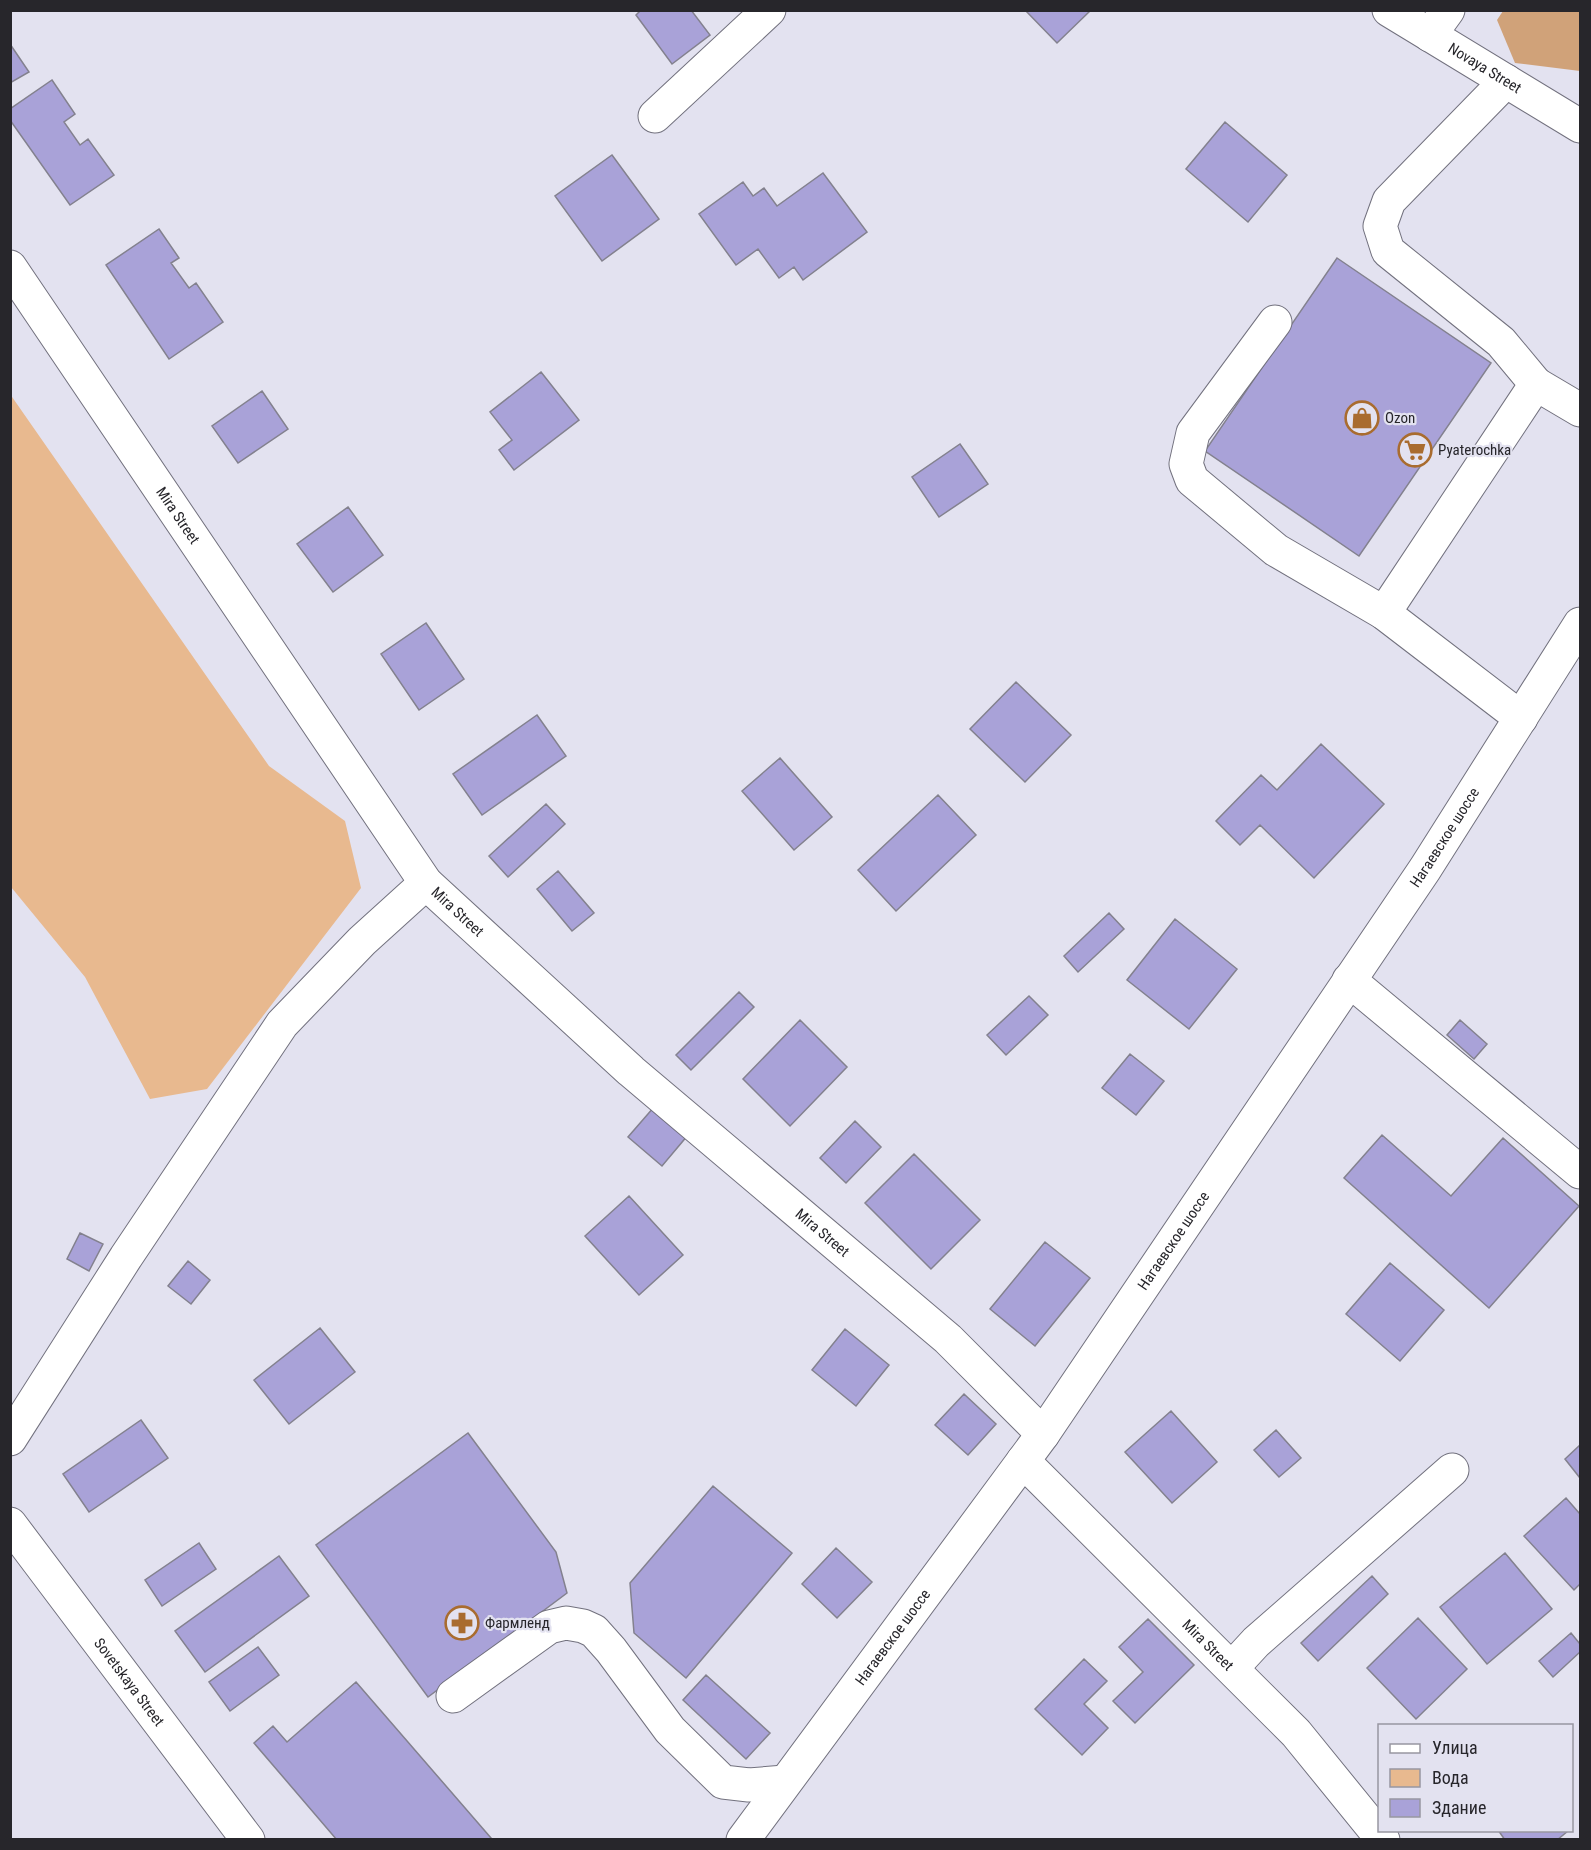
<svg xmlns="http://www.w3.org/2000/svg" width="1591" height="1850" viewBox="0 0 1591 1850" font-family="'Roboto Condensed',sans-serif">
  <rect width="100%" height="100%" fill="#e3e2f0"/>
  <path fill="#d0a279" d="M 1503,11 L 1580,11 L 1580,71 L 1515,63 L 1497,20 Z"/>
  <path fill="#e8b98f" d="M 10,394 L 269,766 L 345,821 L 361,888 L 207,1089 L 150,1099 L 85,977 L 11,887 Z"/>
  <path fill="#a9a2d8" stroke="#83818e" stroke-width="1.5" d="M 641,10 L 691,10 L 710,35 L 672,64 L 636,15 Z
    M 1025,10 L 1091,10 L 1057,43 Z
    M 10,44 L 29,72 L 10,83 Z
    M 52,80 L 75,114 L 64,122 L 80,145 L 88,139 L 114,175 L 70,205 L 10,120 L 10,109 Z
    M 1225,122 L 1287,175 L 1248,222 L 1186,169 Z
    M 612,155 L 659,219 L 602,261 L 555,196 Z
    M 823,173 L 867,232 L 803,280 L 794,267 L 779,278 L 758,249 L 736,265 L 699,214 L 743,182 L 753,196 L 764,188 L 777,206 Z
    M 159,229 L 179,258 L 171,263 L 189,288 L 196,283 L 223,322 L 169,359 L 106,265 Z
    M 1337,258 L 1491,363 L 1359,556 L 1205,451 Z
    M 541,372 L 579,420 L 514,470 L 499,450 L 512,440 L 490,412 Z
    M 262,391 L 288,429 L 238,463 L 212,426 Z
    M 960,444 L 988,484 L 939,517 L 912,477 Z
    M 348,507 L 383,555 L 333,592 L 297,544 Z
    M 426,623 L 464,679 L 419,710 L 381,654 Z
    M 1016,682 L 1071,735 L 1025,782 L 970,729 Z
    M 537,715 L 566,756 L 482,815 L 453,774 Z
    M 1321,744 L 1384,804 L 1314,878 L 1260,825 L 1240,845 L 1216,821 L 1261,775 L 1277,790 Z
    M 780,758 L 832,817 L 794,850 L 742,791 Z
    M 938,795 L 976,835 L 896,911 L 858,870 Z
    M 546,804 L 565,824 L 508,877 L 489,856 Z
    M 558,871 L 594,913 L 572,931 L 537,889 Z
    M 1109,913 L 1124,929 L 1078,972 L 1064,956 Z
    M 1175,919 L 1237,969 L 1189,1029 L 1127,980 Z
    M 739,992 L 754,1007 L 691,1070 L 676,1055 Z
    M 1029,996 L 1048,1015 L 1006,1055 L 987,1035 Z
    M 800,1020 L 847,1067 L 790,1126 L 743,1079 Z
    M 1460,1020 L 1487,1044 L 1474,1059 L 1447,1035 Z
    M 1130,1054 L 1164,1081 L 1136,1115 L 1102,1088 Z
    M 654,1107 L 688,1135 L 662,1166 L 628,1137 Z
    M 855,1121 L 881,1147 L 846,1183 L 820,1158 Z
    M 1382,1135 L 1451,1196 L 1503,1138 L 1579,1206 L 1489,1308 L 1344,1178 Z
    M 914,1154 L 980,1220 L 931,1269 L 865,1203 Z
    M 629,1196 L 683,1255 L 639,1295 L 585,1236 Z
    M 80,1233 L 103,1244 L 89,1271 L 67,1259 Z
    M 1045,1242 L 1090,1278 L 1035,1346 L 990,1309 Z
    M 188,1261 L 210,1280 L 191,1304 L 168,1286 Z
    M 1390,1263 L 1444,1310 L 1400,1361 L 1346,1314 Z
    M 320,1328 L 355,1372 L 289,1424 L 254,1380 Z
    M 845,1329 L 889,1365 L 856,1406 L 812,1370 Z
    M 964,1394 L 996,1424 L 968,1455 L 935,1425 Z
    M 1171,1411 L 1217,1462 L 1172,1503 L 1125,1452 Z
    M 141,1420 L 168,1458 L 89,1512 L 63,1474 Z
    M 1276,1430 L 1301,1458 L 1279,1477 L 1254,1450 Z
    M 468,1433 L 556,1552 L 567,1593 L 428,1697 L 316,1545 Z
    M 1580,1445 L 1580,1478 L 1565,1459 Z
    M 713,1486 L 792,1553 L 686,1678 L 634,1633 L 630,1583 Z
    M 1566,1498 L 1580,1514 L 1580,1584 L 1574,1590 L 1524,1536 Z
    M 199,1543 L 216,1569 L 162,1606 L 145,1580 Z
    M 836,1548 L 872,1582 L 837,1618 L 802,1584 Z
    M 1505,1553 L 1552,1609 L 1487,1664 L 1440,1607 Z
    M 279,1556 L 309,1596 L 205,1672 L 175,1631 Z
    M 1372,1576 L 1388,1594 L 1318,1661 L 1301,1643 Z
    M 1418,1618 L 1467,1669 L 1416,1719 L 1367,1668 Z
    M 1148,1619 L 1194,1665 L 1135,1723 L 1113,1701 L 1143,1672 L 1119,1647 Z
    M 1571,1633 L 1580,1644 L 1580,1652 L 1553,1677 L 1539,1661 Z
    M 258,1647 L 279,1675 L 230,1711 L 209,1682 Z
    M 1084,1659 L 1107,1681 L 1084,1704 L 1108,1728 L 1082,1755 L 1035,1709 Z
    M 706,1675 L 770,1733 L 746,1759 L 683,1700 Z
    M 356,1682 L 491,1838 L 489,1840 L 337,1840 L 254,1743 L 273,1726 L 287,1742 Z
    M 1498,1830 L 1568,1830 L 1568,1831 L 1557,1840 L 1505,1840 Z"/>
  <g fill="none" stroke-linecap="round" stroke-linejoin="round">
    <g stroke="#72717e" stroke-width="35">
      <g id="minor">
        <path id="s1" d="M 1389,10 L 1580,126"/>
        <path d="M 1430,35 L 1448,10"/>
        <path d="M 1506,81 L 1389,201 L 1380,226 L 1388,251 L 1501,342 L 1536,384"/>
        <path d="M 655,116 L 769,10"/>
        <path id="s2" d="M 10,267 L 426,883 L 631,1071 L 948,1339 L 1043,1434"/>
        <path d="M 1275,322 L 1193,433 L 1186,464 L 1192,480 L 1276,550 L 1384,613 L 1521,718"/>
        <path d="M 1384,613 L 1536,384 L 1580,410"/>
        <path d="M 1349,980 L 1580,1172"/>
        <path d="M 10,1439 L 126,1257 L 282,1024 L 362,941 L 426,883"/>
        <path id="s3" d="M 1023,1461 L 1296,1733 L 1383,1840"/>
        <path id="s4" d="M 10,1524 L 248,1840"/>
        <path d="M 1232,1668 L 1256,1642 L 1452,1470"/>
        <path d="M 453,1696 L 549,1627 L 566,1623 L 583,1626 L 594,1631 L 611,1650 L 670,1730 L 723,1782 L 749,1785 L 785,1782"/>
        <path id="s5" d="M 743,1840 L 1043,1434 L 1425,869 L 1580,624"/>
      </g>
    </g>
    <use href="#minor" stroke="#fff" stroke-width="33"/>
  </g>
  <defs>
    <g id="shop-ring" transform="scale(1.725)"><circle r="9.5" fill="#e3e2f0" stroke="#a96c2f" stroke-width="1.5"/><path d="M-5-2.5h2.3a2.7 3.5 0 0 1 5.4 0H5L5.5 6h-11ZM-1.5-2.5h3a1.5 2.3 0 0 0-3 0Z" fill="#a96c2f"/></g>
    <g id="supermarket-ring" transform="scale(1.725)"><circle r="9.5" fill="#e3e2f0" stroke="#a96c2f" stroke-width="1.5"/><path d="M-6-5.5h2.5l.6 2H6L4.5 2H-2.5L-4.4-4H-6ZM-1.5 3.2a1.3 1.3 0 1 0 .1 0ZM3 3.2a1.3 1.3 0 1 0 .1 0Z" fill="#a96c2f"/></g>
    <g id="pharmacy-ring" transform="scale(1.725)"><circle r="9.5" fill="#e3e2f0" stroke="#a96c2f" stroke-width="1.5"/><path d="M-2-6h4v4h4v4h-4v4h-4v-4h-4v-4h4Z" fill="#a96c2f"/></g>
  </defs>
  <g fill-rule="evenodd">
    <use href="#shop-ring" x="1362" y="418"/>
    <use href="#supermarket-ring" x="1415" y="450"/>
    <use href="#pharmacy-ring" x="462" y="1623"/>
  </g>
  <g text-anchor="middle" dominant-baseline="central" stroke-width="4.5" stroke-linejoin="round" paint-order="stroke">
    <g font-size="15" fill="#27262b" stroke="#e3e2f0">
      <text stroke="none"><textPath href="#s1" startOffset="112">Novaya Street</textPath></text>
      <text stroke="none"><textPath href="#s2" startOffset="300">Mira Street</textPath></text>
      <text stroke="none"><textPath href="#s5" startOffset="1224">Нагаевское шоссе</textPath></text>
      <text stroke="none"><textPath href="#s2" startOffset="786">Mira Street</textPath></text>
      <text stroke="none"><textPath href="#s2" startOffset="1272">Mira Street</textPath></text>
      <text stroke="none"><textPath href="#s5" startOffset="738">Нагаевское шоссе</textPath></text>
      <text stroke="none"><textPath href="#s5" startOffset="252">Нагаевское шоссе</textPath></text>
      <text stroke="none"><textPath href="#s3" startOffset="261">Mira Street</textPath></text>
      <text stroke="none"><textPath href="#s4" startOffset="198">Sovetskaya Street</textPath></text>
    </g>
    <g font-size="15" fill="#27262b" stroke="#e3e2f0" text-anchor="start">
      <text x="1385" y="418">Ozon</text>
      <text x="1438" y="450">Pyaterochka</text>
      <text x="485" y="1623">Фармленд</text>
    </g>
  </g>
  <rect width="1591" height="1850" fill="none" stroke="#27262b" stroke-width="24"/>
  <rect x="1378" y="1724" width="195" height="108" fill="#e3e2f0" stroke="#9897a1" stroke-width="1.5"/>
  <rect x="1390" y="1744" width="30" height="9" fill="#ffffff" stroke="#9897a1" stroke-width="1.5"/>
  <text x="1432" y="1754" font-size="18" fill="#27262b">Улица</text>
  <rect x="1390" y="1769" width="30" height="18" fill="#e8b98f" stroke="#9897a1" stroke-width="1.5"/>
  <text x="1432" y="1784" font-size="18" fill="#27262b">Вода</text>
  <rect x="1390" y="1799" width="30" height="18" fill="#a9a2d8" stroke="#9897a1" stroke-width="1.5"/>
  <text x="1432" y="1814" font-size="18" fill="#27262b">Здание</text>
</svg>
